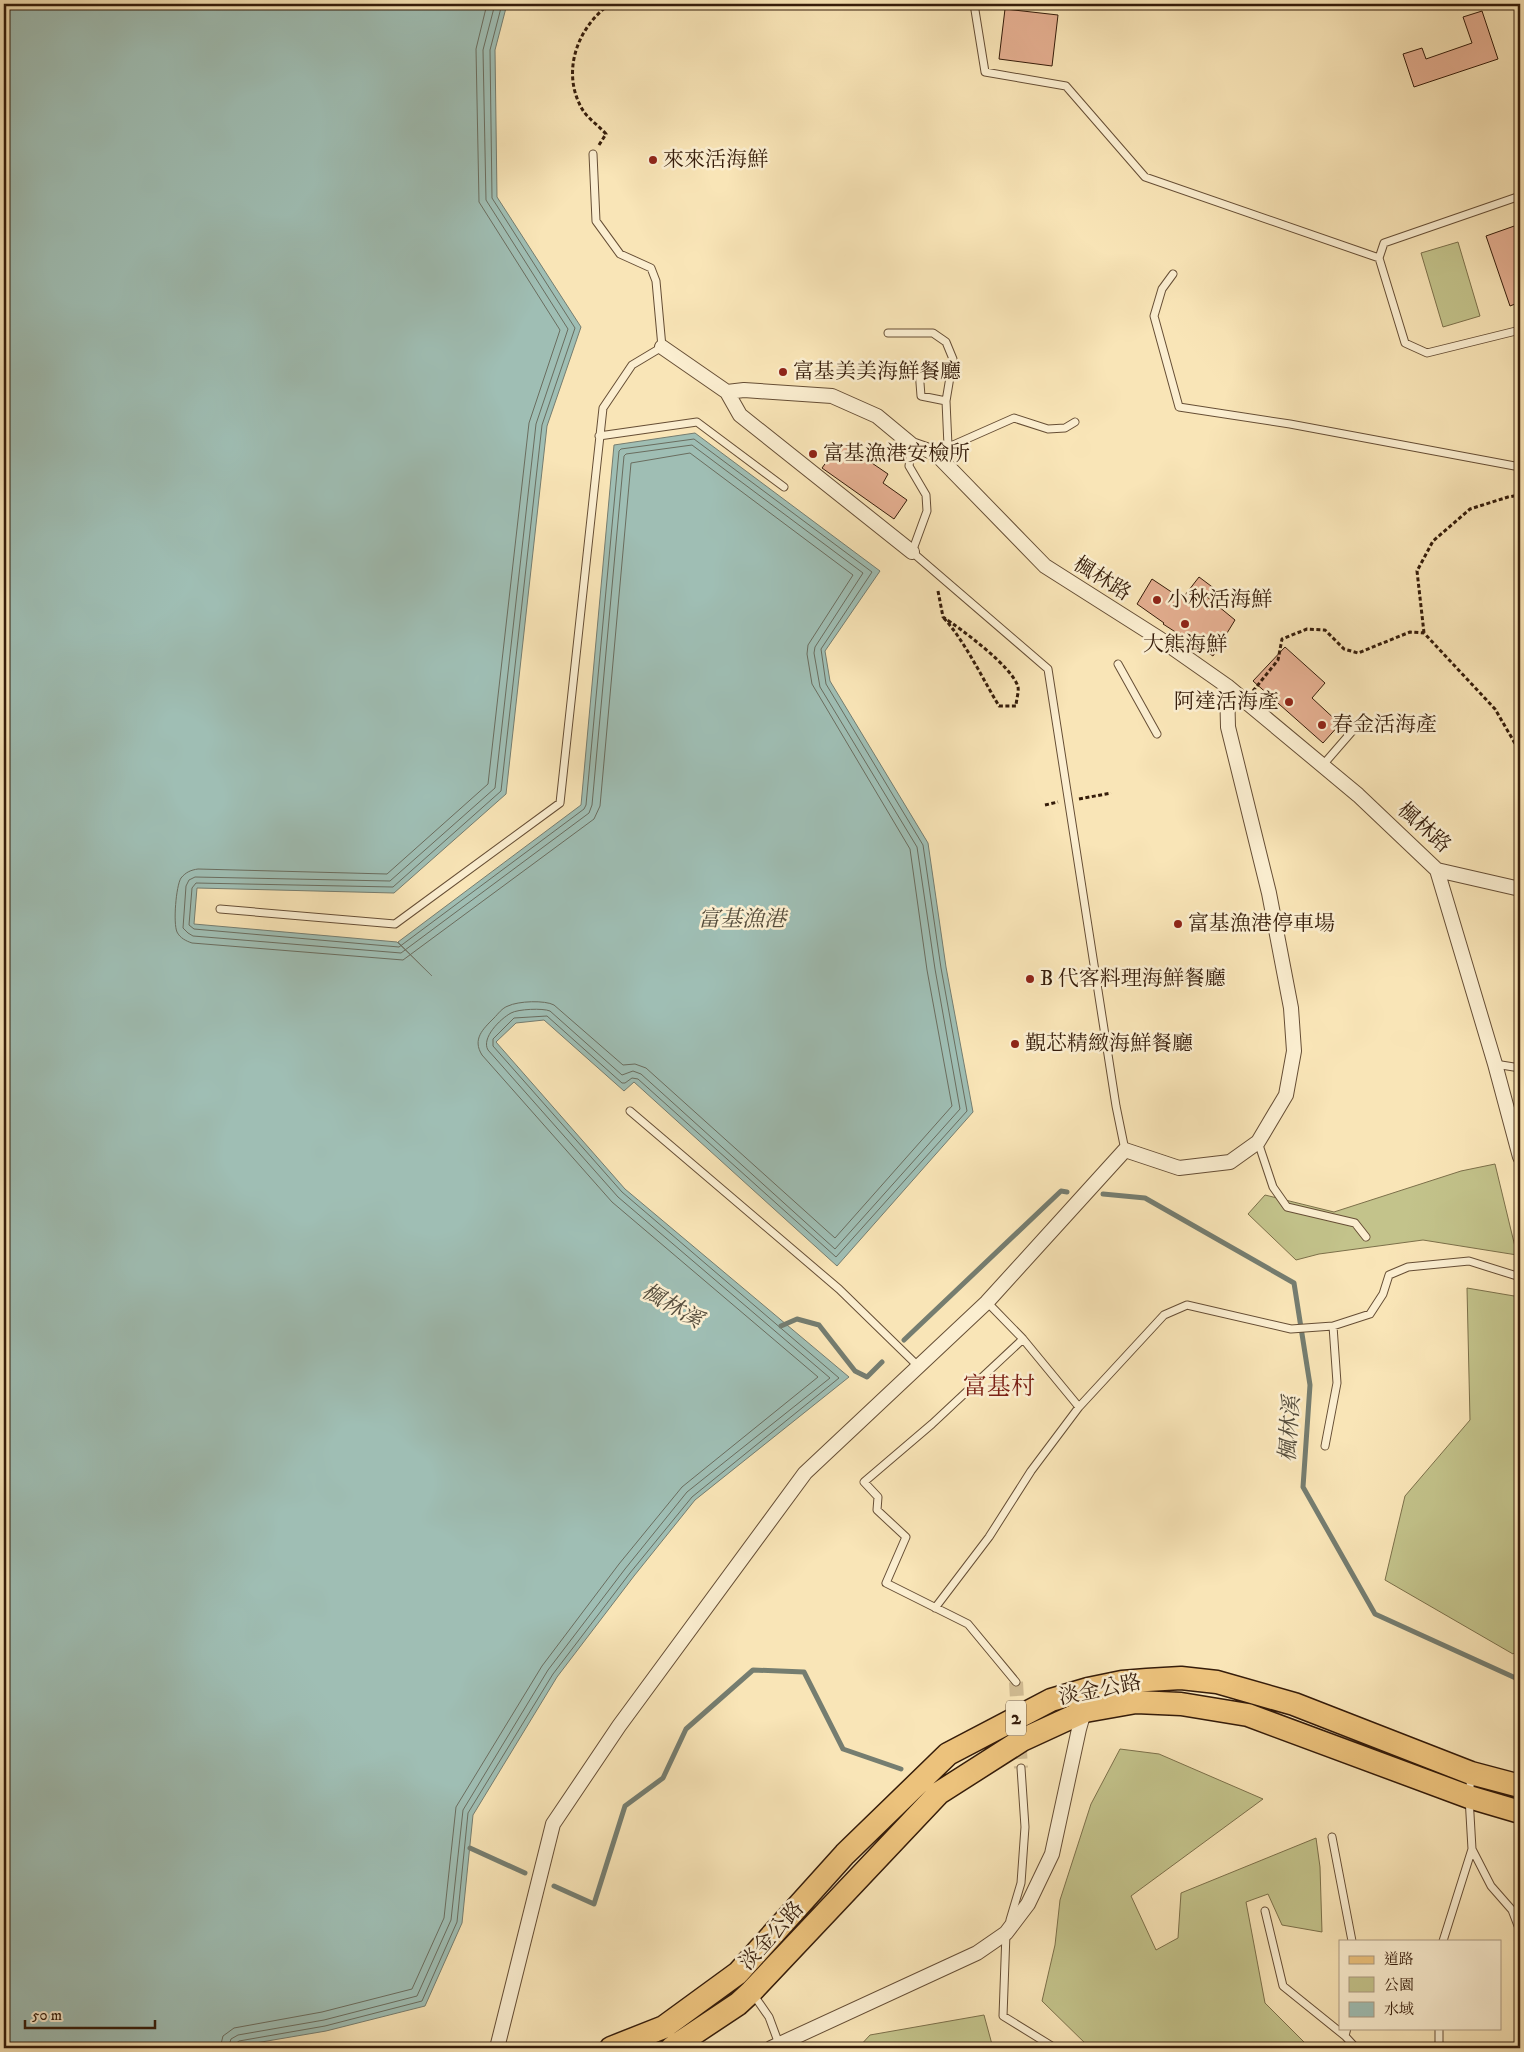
<svg xmlns="http://www.w3.org/2000/svg" width="1524" height="2052" viewBox="0 0 1524 2052" font-family="'IM FELL DW Pica','Noto Serif TC',serif">
  <rect width="100%" height="100%" fill="#f9e5b7"/>
  <filter id="stains"><feTurbulence type="fractalNoise" baseFrequency=".004" numOctaves="4"/><feColorMatrix values="0 0 0 0 .2 0 0 0 0 .09 0 0 0 0 .02 0 0 0 .5 -.17"/></filter>
  <radialGradient id="worn" r=".72"><stop offset=".6" stop-color="#630" stop-opacity="0"/><stop offset="1" stop-color="#630" stop-opacity=".3"/></radialGradient>
  <path fill="#c3c38b" stroke="#7c704a" d="M 1458,242 L 1480,316 L 1443,327 L 1421,253 Z
    M 1495,1164 L 1517,1255 L 1423,1240 L 1319,1254 L 1296,1260 L 1248,1214 L 1265,1195 L 1334,1212 L 1461,1171 Z
    M 1467,1288 L 1520,1297 L 1520,1647 L 1513,1654 L 1385,1580 L 1405,1496 L 1470,1420 Z
    M 1120,1749 L 1159,1754 L 1263,1799 L 1131,1896 L 1156,1950 L 1178,1938 L 1181,1893 L 1316,1838 L 1320,1867 L 1322,1932 L 1282,1925 L 1268,1894 L 1246,1902 L 1265,2003 L 1310,2048 L 1090,2048 L 1042,2001 L 1055,1945 L 1060,1900 L 1091,1804 Z
    M 984,2015 L 993,2048 L 858,2048 L 870,2035 Z"/>
  <path fill="#9fbeb4" stroke="#757d70" d="M 4,4 L 507,4 L 495,50 L 497,197 L 581,327 L 547,426 L 506,794 L 394,893 L 197,888 L 194,924 L 397,942 L 432,976 L 398,942 L 581,805 L 614,445 L 695,433 L 880,571 L 825,651 L 830,681 L 928,843 L 946,967 L 973,1112 L 837,1266 L 634,1082 L 624,1091 L 544,1020 L 516,1023 L 496,1042 L 625,1189 L 849,1377 L 695,1500 L 634,1576 L 557,1677 L 473,1815 L 462,1923 L 425,2006 L 326,2031 L 226,2048 L 4,2048 Z"/>
  <g fill="none" stroke-linecap="round" stroke-linejoin="round">
    <path stroke="#6a6d5f" stroke-width="1" d="M 220,2048 L 223,2036 L 234,2028 L 322,2012 L 412,1989 L 444,1918 L 456,1807 L 542,1666 L 619,1564 L 682,1487 L 818,1377 L 612,1202 L 482,1055 C 472,1039 483,1029 494,1018 C 498,1014 502,1008 508,1006 C 518,1001 545,1000 554,1005 L 623,1065 L 635,1064 L 646,1068 L 835,1238 L 952,1106 L 927,970 L 910,849 L 812,684 L 807,654 L 808,645 L 853,575 L 690,453 L 631,463 L 600,806 L 594,819 L 403,960 L 192,943 C 186,941 180,938 177,932 C 173,923 176,886 181,878 C 186,872 191,870 198,869 L 387,874 L 488,784 L 529,423 L 560,330 L 479,202 L 476,49 L 487,4
      M 228,2048 L 231,2039 L 238,2035 L 324,2020 L 417,1996 L 451,1920 L 463,1810 L 548,1670 L 625,1569 L 687,1492 L 830,1378 L 618,1197 L 488,1050 C 481,1038 500,1019 511,1013 C 518,1009 543,1008 550,1011 L 622,1075 L 633,1071 L 641,1074 L 835,1249 L 960,1109 L 935,969 L 917,847 L 820,687 L 814,653 L 815,647 L 863,573 L 692,445 L 626,454 L 624,456 L 592,805 L 589,813 L 401,953 L 193,936 L 188,933 L 183,928 L 186,886 L 189,880 L 195,877 L 390,881 L 495,788 L 536,424 L 568,329 L 486,200 L 483,50 L 495,4
      M 234,2048 L 235,2044 L 239,2041 L 325,2026 L 422,2001 L 457,1922 L 468,1813 L 553,1674 L 630,1573 L 692,1497 L 839,1378 L 622,1192 L 493,1046 L 493,1039 L 514,1018 L 547,1016 L 622,1083 L 625,1083 L 632,1078 L 638,1079 L 836,1257 L 967,1111 L 941,968 L 923,845 L 826,684 L 821,649 L 872,572 L 694,439 L 621,449 L 619,451 L 586,805 L 584,809 L 399,947 L 194,929 L 189,925 L 192,888 L 196,883 L 393,887 L 501,791 L 542,425 L 575,328 L 492,198 L 490,50 L 502,4"/>
    <path stroke="#757d70" stroke-width="5" d="M 1103,1194 L 1145,1198 L 1294,1283 L 1310,1385 L 1303,1487 L 1375,1614 L 1520,1680
      M 781,1326 L 797,1319 L 819,1325 L 855,1371 L 867,1377 L 882,1362
      M 904,1340 L 1061,1191 L 1067,1192
      M 470,1848 L 525,1873
      M 554,1886 L 594,1904 L 625,1806 L 663,1778 L 686,1729 L 753,1670 L 804,1672 L 843,1749 L 901,1769"/>
  </g>
  <path fill="#e5af91" stroke="#351c0a" d="M 1005,9 L 1058,15 L 1052,66 L 999,59 Z
    M 1482,11 L 1498,59 L 1414,87 L 1403,54 L 1422,48 L 1426,59 L 1472,43 L 1463,17 Z
    M 1520,224 L 1520,302 L 1510,306 L 1486,236 Z
    M 841,442 L 888,474 L 883,483 L 907,500 L 894,519 L 822,468 Z
    M 1199,577 L 1215,589 L 1207,597 L 1235,620 L 1213,656 L 1163,624 L 1164,623 L 1137,604 L 1152,579 L 1182,599 Z
    M 1285,647 L 1325,683 L 1312,698 L 1340,724 L 1323,743 L 1253,681 Z"/>
  <g fill="none" stroke-linecap="round" stroke-linejoin="round">
    <path stroke="#d2bd94" stroke-width="14" stroke-dasharray="14 7" stroke-linecap="butt" d="M 1016,1682 L 1021,1768"/>
    <g stroke="#664e35" stroke-width="9">
      <path id="lane" d="M 974,4 L 985,72 L 1066,86 L 1145,177 L 1379,258
        M 1520,196 L 1384,243 L 1379,258 L 1405,343 L 1427,353 L 1520,330
        M 1173,274 L 1162,289 L 1154,316 L 1179,407 L 1290,424 L 1520,467
        M 888,333 L 933,333 L 946,342 L 953,359 L 946,401 L 948,446
        M 919,370 L 921,396 L 946,401
        M 599,436 L 697,422 L 784,487
        M 912,445 L 909,466 L 926,495 L 927,511 L 912,552 L 1048,669 L 1116,1106 L 1125,1150
        M 935,453 L 1014,418 L 1048,429 L 1065,428 L 1075,422
        M 1118,664 L 1157,734
        M 1322,766 L 1355,728
        M 220,909 L 395,924 L 560,803 L 603,408 L 632,365 L 662,347 L 656,281 L 651,268 L 620,254 L 596,221 L 593,154
        M 1495,1064 L 1520,1068
        M 630,1111 L 839,1289 L 919,1367
        M 1258,1142 L 1273,1187 L 1287,1207 L 1355,1223 L 1366,1237
        M 987,1302 L 1023,1339 L 1079,1407
        M 1325,1446 L 1337,1383 L 1333,1326
        M 935,1608 L 989,1537 L 1031,1471 L 1079,1407 L 1164,1315 L 1187,1305 L 1291,1329 L 1333,1326 L 1370,1314 L 1383,1294 L 1389,1275 L 1408,1267 L 1469,1261 L 1520,1277
        M 1016,1682 L 968,1624 L 886,1583 L 906,1537 L 877,1510 L 878,1497 L 864,1482 L 932,1424 L 1023,1339
        M 1332,1837 L 1352,1941
        M 1472,1849 L 1491,1886 L 1512,1910 L 1520,1931
        M 1265,1911 L 1283,1986 L 1345,2036
        M 1010,1920 L 1021,1883 L 1025,1827 L 1021,1768
        M 1006,1933 L 1003,2016 L 1055,2048
        M 1443,1941 L 1472,1849 L 1469,1797 L 1471,1776
        M 753,1994 L 769,2017 L 779,2044
        M 1347,2028 L 1345,2036 L 1356,2048
        M 1439,2048 L 1439,2028"/>
    </g>
    <g stroke="#664e35" stroke-width="16">
      <path id="street" d="M 662,347 L 727,392 L 740,415 L 912,552
        M 727,392 L 744,390 L 832,396 L 877,416 L 912,445 L 935,453 L 1045,566 L 1160,639 L 1227,686 L 1358,795 L 1437,870 L 1520,889
        M 1437,870 L 1495,1064 L 1520,1157
        M 497,2048 L 553,1824 L 619,1726 L 805,1473 L 987,1302 L 1125,1150 L 1179,1168 L 1230,1162 L 1258,1142 L 1286,1095 L 1294,1051 L 1291,1008 L 1269,893 L 1228,727 L 1227,686
        M 771,2048 L 977,1953 L 1006,1933 L 1028,1904 L 1052,1854 L 1079,1729 L 1085,1708"/>
    </g>
    <g stroke="#351c0a" stroke-width="25">
      <path id="primary" d="M 611,2048 L 664,2027 L 738,1973 L 845,1854 L 948,1754 L 1051,1700 L 1088,1689 L 1122,1682 L 1147,1680 L 1181,1678 L 1217,1682 L 1294,1704 L 1471,1773 L 1520,1786
        M 672,2048 L 738,2004 L 751,1992 L 939,1793 L 1022,1740 L 1085,1711 L 1136,1702 L 1181,1704 L 1248,1715 L 1469,1797 L 1520,1812"/>
    </g>
    <path stroke="#351c0a" stroke-width="3" stroke-dasharray="4 2.5" stroke-linecap="butt" d="M 599,145 L 606,134 C 600,127 590,120 584,112 C 560,75 576,28 610,4
      M 938,591 L 943,617 C 961,629 1013,667 1018,687 C 1019,692 1016,701 1016,706 L 999,706 C 981,676 966,643 943,617
      M 1424,633 L 1417,571 L 1433,541 L 1470,509 L 1508,497 L 1520,495
      M 1253,691 L 1278,660 L 1282,639 L 1307,629 L 1325,630 L 1344,649 L 1358,653 L 1410,632 L 1424,633 L 1495,709 L 1520,752
      M 1079,799 L 1111,793
      M 1045,805 L 1058,802"/>
    <use href="#lane" stroke="#fbeed0" stroke-width="7"/>
    <use href="#street" stroke="#fbeed0" stroke-width="14"/>
    <use href="#primary" stroke="#ecc27c" stroke-width="22"/>
  </g>
  <g fill="#8f2418" stroke="#fbeed0" stroke-width="2">
    <circle cx="653" cy="160" r="5"/>
    <circle cx="783" cy="372" r="5"/>
    <circle cx="813" cy="454" r="5"/>
    <circle cx="1157" cy="600" r="5"/>
    <circle cx="1185" cy="624" r="5"/>
    <circle cx="1289" cy="702" r="5"/>
    <circle cx="1322" cy="725" r="5"/>
    <circle cx="1178" cy="924" r="5"/>
    <circle cx="1030" cy="979" r="5"/>
    <circle cx="1015" cy="1044" r="5"/>
  </g>
  <g text-anchor="middle" dominant-baseline="central" stroke-width="5" stroke-linejoin="round" paint-order="stroke">
    <rect fill="#fbeed0" stroke="#705b45" stroke-width="1" x="1006" y="1700.5" width="20" height="35" rx="4"/>
    <g font-size="20" font-weight="bold" fill="#351c0a">
      <text x="1016" y="1718">2</text>
    </g>
    <g font-size="21" fill="#351c0a" stroke="#fbeed0" text-anchor="start">
      <text x="663" y="160">來來活海鮮</text>
      <text x="793" y="372">富基美美海鮮餐廳</text>
      <text x="823" y="454">富基漁港安檢所</text>
      <text x="1167" y="600">小秋活海鮮</text>
      <text x="1185" y="645" text-anchor="middle">大熊海鮮</text>
      <text x="1279" y="702" text-anchor="end">阿達活海產</text>
      <text x="1332" y="725">春金活海產</text>
      <text x="1188" y="924">富基漁港停車場</text>
      <text x="1040" y="979">B 代客料理海鮮餐廳</text>
      <text x="1025" y="1044">覲芯精緻海鮮餐廳</text>
    </g>
    <g font-size="21" fill="#351c0a" stroke="#fbeed0">
      <text transform="translate(1102 579) rotate(32)">楓林路</text>
      <text transform="translate(1424 828) rotate(42)">楓林路</text>
      <text transform="translate(1100 1690) rotate(-11)">淡金公路</text>
      <text transform="translate(772 1936) rotate(-48)">淡金公路</text>
    </g>
    <g font-size="22" font-style="italic" fill="#554d3d" stroke="#fbeed0">
      <text x="742" y="919">富基漁港</text>
      <text transform="translate(672 1306) rotate(30)">楓林溪</text>
      <text transform="translate(1290 1429) rotate(-86)">楓林溪</text>
    </g>
    <g font-size="24" fill="#7a1f14" stroke="#fbeed0">
      <text x="999" y="1387">富基村</text>
    </g>
  </g>
  <rect width="1524" height="2052" fill="none" stroke="#f9e5b7" stroke-width="20"/>
  <rect x="5" y="5" width="1514" height="2042" fill="none" stroke="#351c0a" stroke-width="2.5"/>
  <rect x="10" y="10" width="1504" height="2032" fill="none" stroke="#351c0a"/>
  <rect x="1339" y="1940" width="162" height="90" fill="#fbeed0" stroke="#ac9a81"/>
  <rect x="1349" y="1956" width="25" height="8" fill="#ecc27c" stroke="#ac9a81"/>
  <text x="1384" y="1964" font-size="15" fill="#351c0a">道路</text>
  <rect x="1349" y="1977" width="25" height="15" fill="#c3c38b" stroke="#ac9a81"/>
  <text x="1384" y="1990" font-size="15" fill="#351c0a">公園</text>
  <rect x="1349" y="2002" width="25" height="15" fill="#9fbeb4" stroke="#ac9a81"/>
  <text x="1384" y="2014" font-size="15" fill="#351c0a">水域</text>
  <path d="M25 2020v8h130v-8" fill="none" stroke="#351c0a" stroke-width="2.5"/>
  <text x="32" y="2020" font-size="15" fill="#351c0a" stroke="#fbeed0" stroke-width="4" paint-order="stroke">50 m</text>
  <rect width="100%" height="100%" filter="url(#stains)"/>
  <rect width="100%" height="100%" fill="url(#worn)"/>
</svg>
